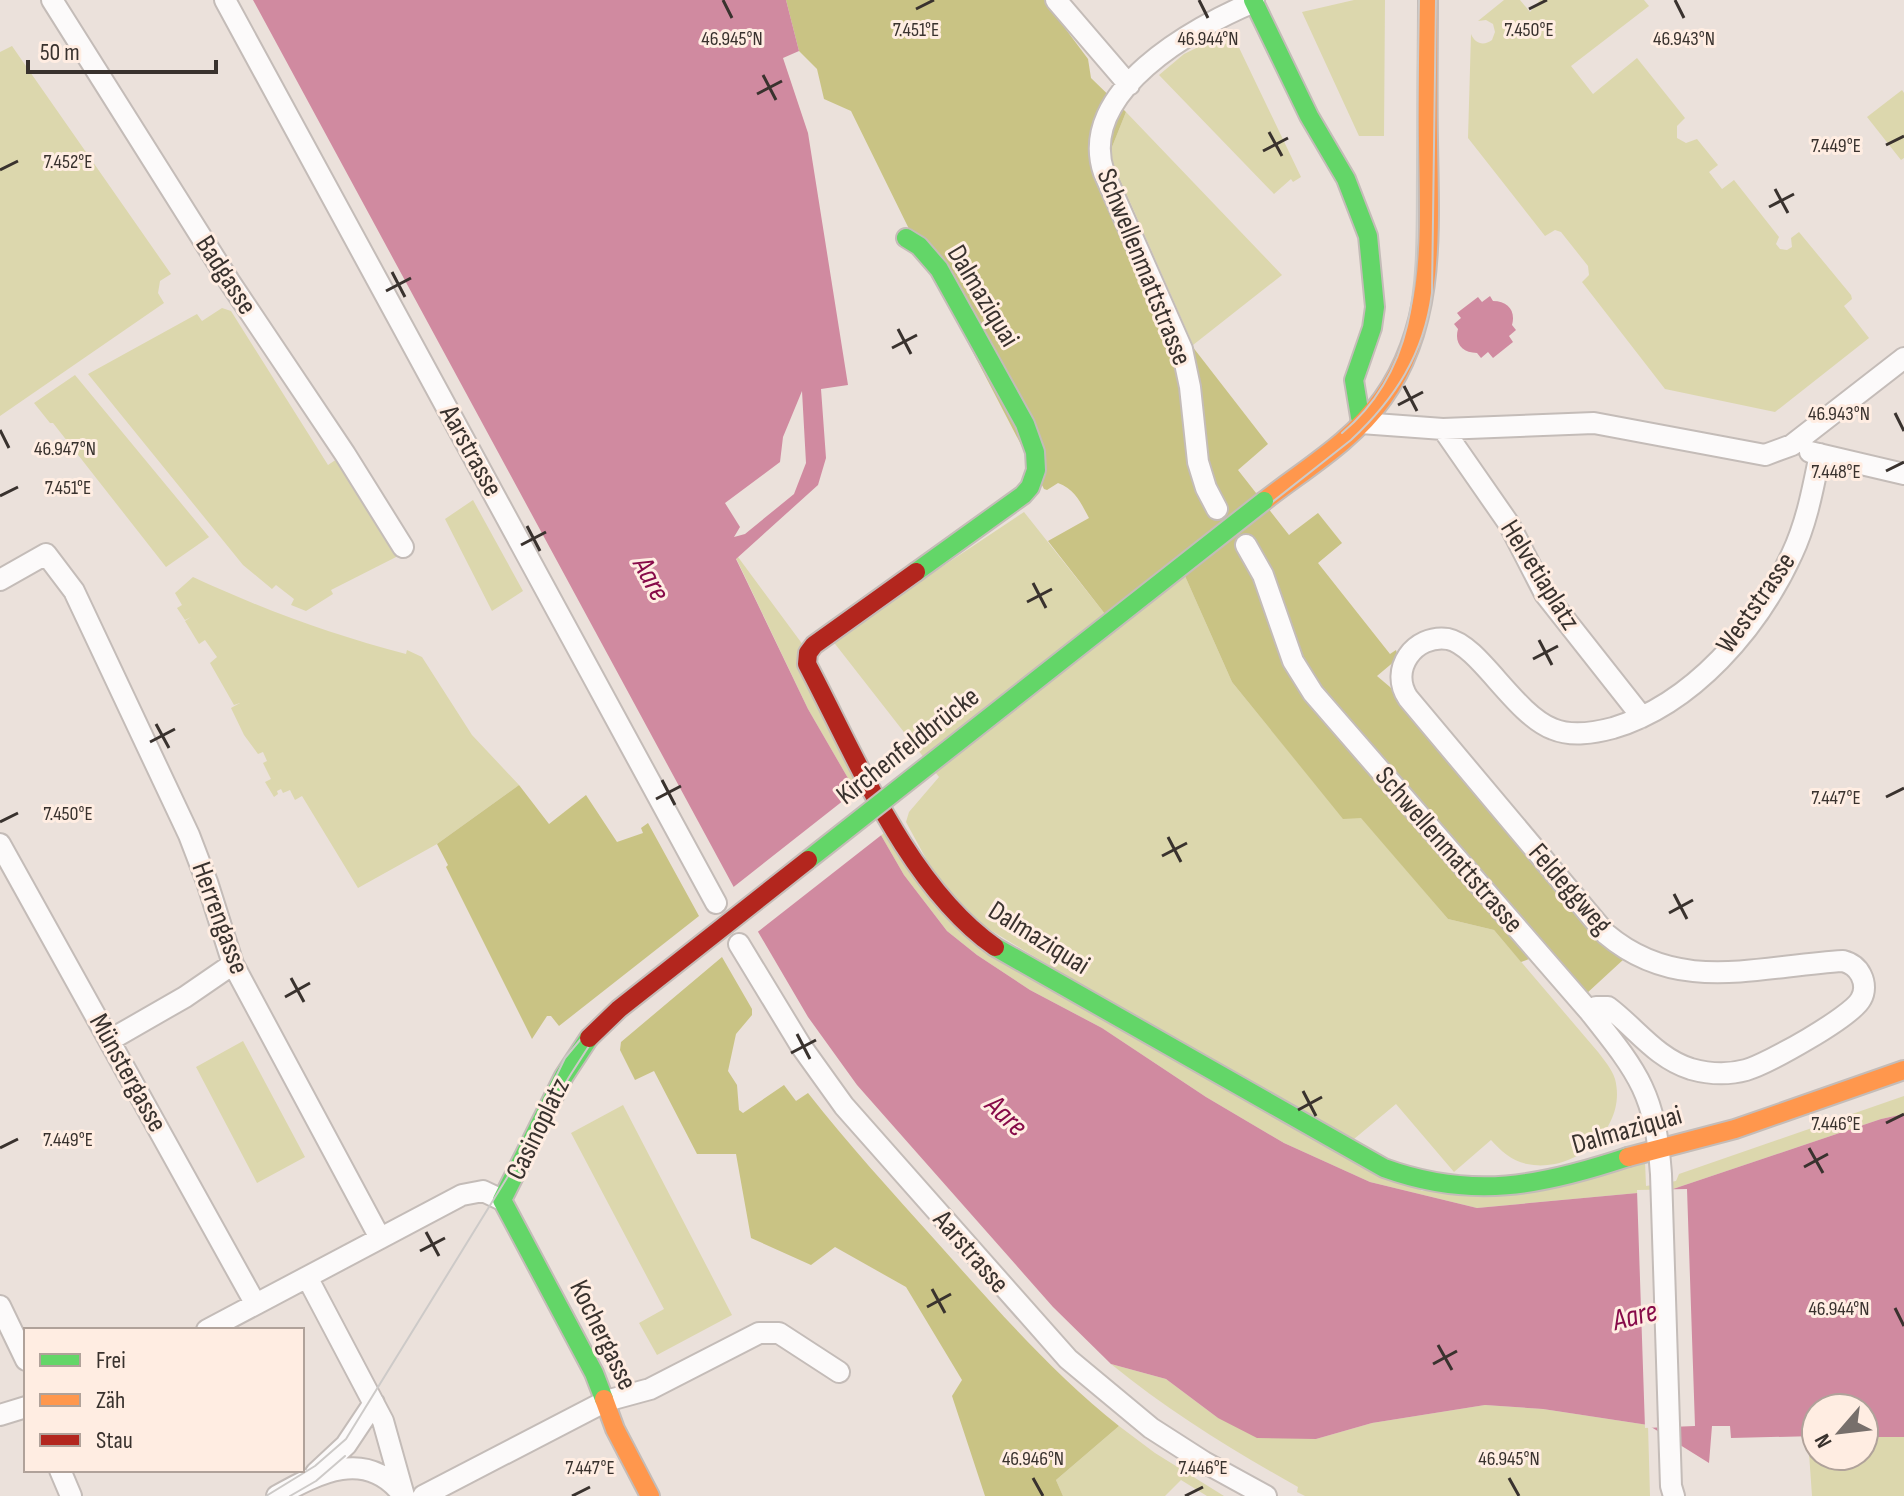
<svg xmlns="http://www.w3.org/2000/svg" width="1904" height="1496" viewBox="0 0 1904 1496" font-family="'Sofia Sans Condensed',sans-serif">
  <rect width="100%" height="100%" fill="#ebe1db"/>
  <path fill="#dcd7ad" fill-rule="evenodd" d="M 1354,0 L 1385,0 L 1384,136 L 1359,136 L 1302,12 Z
    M 1504,0 L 1520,0 L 1530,12 L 1540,0 L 1644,0 L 1649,6 L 1571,66 L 1593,94 L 1637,58 L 1685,118 L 1677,126 L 1677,138 L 1686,143 L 1697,139 L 1718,165 L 1709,172 L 1722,189 L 1734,180 L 1779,237 L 1776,244 L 1780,249 L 1787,250 L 1792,247 L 1791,238 L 1799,232 L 1851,295 L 1852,299 L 1844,306 L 1869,338 L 1775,412 L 1665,389 L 1582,282 L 1589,275 L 1588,266 L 1561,232 L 1555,230 L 1545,236 L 1468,138 L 1471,34 C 1475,44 1484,46 1492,40 L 1495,32 L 1493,24 L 1486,20 L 1478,21 Z
    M 1231,31 L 1301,177 L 1293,182 L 1291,179 L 1274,194 L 1159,75 L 1184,54 Z
    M 12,46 L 171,274 L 160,281 L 158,293 L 164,303 L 0,416 L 0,52 Z
    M 1902,90 L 1904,93 L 1904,158 L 1901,160 L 1867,117 Z
    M 1126,112 L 1282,275 L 1193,345 L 1112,161 L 1112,147 Z
    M 222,308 L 231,311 L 328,465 L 337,459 L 402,554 L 331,590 L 333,594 L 306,611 L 291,605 L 294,599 L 276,585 L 272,589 L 243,565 L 88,374 L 197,314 L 202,321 Z
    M 75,375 L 209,537 L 166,567 L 53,423 L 50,423 L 34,403 Z
    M 473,500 L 523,591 L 492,611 L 445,519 Z
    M 1024,512 L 1105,614 L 1177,558 L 1232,682 L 1343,818 L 1361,817 L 1448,919 L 1494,930 L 1598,1052 C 1604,1060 1612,1069 1615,1079 C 1628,1128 1575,1174 1527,1164 C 1512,1161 1501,1151 1491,1140 L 1454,1172 L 1396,1104 L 1354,1139 L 990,933 L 936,877 L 906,822 L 909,812 L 939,777 L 832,640 Z
    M 738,557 L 806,649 L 921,888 L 1422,1191 L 1645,1161 L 1646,1186 L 1676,1181 L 1679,1174 L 1904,1096 L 1904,1114 L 1881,1119 L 1670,1190 L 1477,1208 L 1370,1182 L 1284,1143 L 1206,1097 L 1102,1028 L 1030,990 L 977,955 L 947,931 L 904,875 L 808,709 L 736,558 Z
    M 193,577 C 262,609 332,635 406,654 L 407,650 L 422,657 L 472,735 L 519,785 L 437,844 L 358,888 L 302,796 L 295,800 L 290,790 L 283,793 L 281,789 L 277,791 L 278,794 L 274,797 L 265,782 L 271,779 L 263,763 L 267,761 L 263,752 L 258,754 L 244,735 L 231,708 L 240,703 L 234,705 L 210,663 L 217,657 L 205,640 L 199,644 L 185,621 L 191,617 L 185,620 L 177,608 L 182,605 L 175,593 Z
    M 243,1041 L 305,1157 L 257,1183 L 196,1067 Z
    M 623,1105 L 732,1315 L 657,1355 L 639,1323 L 664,1309 L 571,1133 Z
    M 1904,1314 L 1904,1496 L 1812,1496 L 1803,1366 ZM 1816,1408 L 1864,1408 L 1864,1456 L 1816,1456 Z
    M 1111,1364 L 1166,1379 L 1218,1418 L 1316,1439 L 1372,1423 L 1485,1405 L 1543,1409 L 1648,1425 L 1650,1496 L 1305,1496 L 1297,1492 L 1298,1487 C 1232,1450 1170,1412 1111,1364 Z
    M 1119,1426 L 1155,1453 L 1224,1496 L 1207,1496 L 1181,1480 L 1165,1496 L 1063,1496 L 1056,1480 Z"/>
  <path fill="#c9c384" d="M 786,0 L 1044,0 L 1088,59 L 1091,78 L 1126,112 L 1112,147 L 1112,161 L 1192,346 L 1268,444 L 1238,470 L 1289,535 L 1318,513 L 1342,543 L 1318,563 L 1390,654 L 1396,650 L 1397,653 L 1396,660 L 1377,676 L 1390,687 L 1604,942 L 1624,959 L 1586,994 L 1590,999 L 1575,1011 L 1529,959 L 1521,962 L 1494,930 L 1448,919 L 1361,818 L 1343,819 L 1232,682 L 1177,558 L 1105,614 L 1048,541 L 1089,518 C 1080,502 1076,490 1058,483 L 1047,490 L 1044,489 L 910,231 L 851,111 L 824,99 L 817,69 L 799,51 Z
    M 519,785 L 549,824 L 586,795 L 617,842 L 643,833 L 641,828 L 648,823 L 699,916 L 559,1026 L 551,1016 L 547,1016 L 532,1039 L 446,867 L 448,865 L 437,844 Z
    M 722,957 L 752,1009 L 752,1015 L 736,1034 L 728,1071 L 737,1085 L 739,1110 L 743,1113 L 784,1085 L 796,1101 L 808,1093 C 848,1144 892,1192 935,1240 C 994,1306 1050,1371 1119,1426 L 1056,1480 L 1063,1496 L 985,1496 L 952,1396 L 962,1380 L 906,1287 L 835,1247 L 811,1265 L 751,1238 L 736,1154 L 697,1154 L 654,1071 L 635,1080 L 620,1050 L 621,1042 Z"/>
  <path fill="#d08aa0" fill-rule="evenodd" d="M 253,0 L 786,0 L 799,51 L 783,58 L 808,133 L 848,385 L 821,389 L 826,458 L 818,485 L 736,559 L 808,709 L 904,875 L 947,931 L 977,955 L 1030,990 L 1102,1028 L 1206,1097 L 1284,1143 L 1370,1182 L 1477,1208 L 1670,1190 L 1881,1119 L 1904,1114 L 1904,1437 L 1864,1437 L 1864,1408 L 1816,1408 L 1816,1436 L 1731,1438 L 1730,1426 L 1712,1426 L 1709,1463 L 1648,1425 L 1543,1409 L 1485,1405 L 1372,1423 L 1316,1439 L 1257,1438 L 1218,1418 L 1166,1379 L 1111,1364 L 1053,1307 L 857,1085 L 808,1017 L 757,930 ZM 802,391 L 806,463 L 794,494 L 745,534 L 734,537 L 740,527 L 725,503 L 780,462 L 783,437 Z
    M 1490,296 L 1493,301 C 1508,301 1516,311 1512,325 L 1516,330 L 1509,336 L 1513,342 L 1493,358 L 1488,352 L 1481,358 L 1477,353 C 1462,353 1454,343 1458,329 L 1454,324 L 1461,318 L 1457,313 L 1478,297 L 1482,302 Z"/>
  <path fill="#ebe1db" d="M 858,789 L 884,833 L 755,934 L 731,889 Z
    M 1687,1189 L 1695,1426 L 1645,1428 L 1637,1190 Z"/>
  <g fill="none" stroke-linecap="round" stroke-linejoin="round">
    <g stroke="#c4bcb8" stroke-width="24">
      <path id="street" d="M 52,0 L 229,281 L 345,454 L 403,547
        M 225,0 L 716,903
        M 1056,0 L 1129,85
        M 1361,423 L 1443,429 L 1594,423 L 1765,455 L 1792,445 L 1904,358
        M 1443,429 L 1509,524 L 1545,594 L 1642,717
        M 1810,452 L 1904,474
        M 1217,509 L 1206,488 L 1198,462 L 1190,387 L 1182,349 L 1104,173 C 1076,92 1194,27 1254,2
        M 1246,545 L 1263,575 L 1293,661 L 1313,693 L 1590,1012 C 1639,1074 1655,1093 1661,1174 L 1671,1486 L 1674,1496
        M 0,580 L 46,554 L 74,591 L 189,835 L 207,882 L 233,964 L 380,1238
        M 0,844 L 255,1303
        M 739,944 L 801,1046 L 844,1106 L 1068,1359 L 1151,1428 L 1204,1462 L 1266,1496
        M 1590,1012 L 1596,1007 L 1608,1007 C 1636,1028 1656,1058 1691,1069 C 1709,1074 1728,1075 1746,1070 C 1767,1064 1852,1017 1861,999 C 1865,992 1865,983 1861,975 C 1857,967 1851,963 1843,961 C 1757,966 1678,995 1606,934 L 1408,698 C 1389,670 1414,634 1448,639 C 1479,645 1514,714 1553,729 C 1572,737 1594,733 1613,728 C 1693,704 1758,628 1792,554 C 1807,522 1813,488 1820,454
        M 110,1040 L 185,997 L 233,964
        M 307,1277 L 383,1421 L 404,1496
        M 0,1306 L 26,1360
        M 207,1330 L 462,1195 L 483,1191 L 502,1200
        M 0,1415 L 26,1407
        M 60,1470 L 71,1496
        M 316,1473 L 346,1445 L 374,1403
        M 277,1496 C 318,1473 366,1448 402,1494
        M 423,1496 L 606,1401 L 650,1389 L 759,1333 L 779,1333 L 839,1372"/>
    </g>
    <g stroke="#c4bcb8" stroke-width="22">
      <path id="fast" d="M 1253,0 L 1309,116 L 1346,179 L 1368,236 L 1375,307 L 1372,328 L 1354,380 L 1361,423
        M 906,238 L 919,246 L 939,269 L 1025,424 L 1035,452 L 1036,470 L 1030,487 L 1023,495 L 916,572
        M 995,947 L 1384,1168 C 1472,1200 1541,1186 1628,1157
        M 589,1038 L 564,1076 L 502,1200 L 594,1373 L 604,1399"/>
    </g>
    <g stroke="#c4bcb8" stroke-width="22">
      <path id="slow" d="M 1264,501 C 1305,469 1353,441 1383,398 C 1437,322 1429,228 1428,140 C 1427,93 1428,47 1428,0
        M 1628,1157 L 1735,1129 L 1904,1070
        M 604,1399 L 615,1429 L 650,1496"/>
    </g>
    <g stroke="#c4bcb8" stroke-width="22">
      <path id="jam" d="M 916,572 L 814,645 L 808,653 L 807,664 C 856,757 908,886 995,947"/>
    </g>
    <use href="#street" stroke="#fcfafa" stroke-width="20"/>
    <use href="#fast" stroke="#63d668" stroke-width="18"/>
    <use href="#slow" stroke="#ff974d" stroke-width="18"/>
    <use href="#jam" stroke="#b3261e" stroke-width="18"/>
    <path stroke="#cdcac8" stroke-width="2" d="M 1342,433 C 1424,364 1416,268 1417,172 C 1417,115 1418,57 1419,0
      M 547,1095 L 565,1058 L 590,1028
      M 266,1496 L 315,1466 L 346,1439 L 571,1074 L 589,1046 L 609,1025 L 1351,440 C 1395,399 1424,354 1432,293 L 1436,0
      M 290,1496 L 316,1481 L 345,1456"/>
    <g stroke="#c4bcb8" stroke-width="22" stroke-linecap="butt">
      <path id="fast-bridge" d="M 808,860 L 1264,501"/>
    </g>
    <g stroke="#c4bcb8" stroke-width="22" stroke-linecap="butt">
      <path id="jam-bridge" d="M 589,1038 L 619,1009 L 808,860"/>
    </g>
    <use href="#fast-bridge" stroke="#63d668" stroke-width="18"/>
    <use href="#jam-bridge" stroke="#b3261e" stroke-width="18"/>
  </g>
  <path fill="none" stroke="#39322e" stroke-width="3" d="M 723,0 L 732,18M 1199,0 L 1208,18M 1675,0 L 1684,18M 916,9 L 934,0M 1529,9 L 1547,0M 763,75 L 776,100M 757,94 L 782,81M 1269,132 L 1282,156M 1886,145 L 1904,136M 1263,151 L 1288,138M 0,170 L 18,161M 1775,189 L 1788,213M 1769,207 L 1794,194M 392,272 L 405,297M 386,291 L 411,278M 898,329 L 911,354M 892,348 L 917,335M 1404,386 L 1417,411M 1398,405 L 1423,392M 1895,413 L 1904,431M 0,430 L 9,448M 1886,471 L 1904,462M 0,496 L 18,487M 527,526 L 540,551M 521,545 L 546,532M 1033,583 L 1046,608M 1027,602 L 1052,589M 1539,640 L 1552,665M 1533,659 L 1558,646M 156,724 L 169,748M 150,742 L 175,729M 662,780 L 675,805M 1886,797 L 1904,788M 656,799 L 681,786M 0,822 L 18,813M 1168,837 L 1181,862M 1162,856 L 1187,843M 1674,894 L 1687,919M 1669,913 L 1693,900M 291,978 L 304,1002M 285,997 L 310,983M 797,1034 L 810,1059M 791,1053 L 816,1040M 1303,1091 L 1316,1116M 1298,1110 L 1322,1097M 1886,1123 L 1904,1114M 0,1148 L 18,1139M 1809,1148 L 1823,1173M 1804,1167 L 1828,1154M 426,1232 L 439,1256M 420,1251 L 445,1238M 932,1289 L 945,1313M 927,1307 L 951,1294M 1895,1308 L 1904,1326M 1438,1345 L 1452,1370M 1433,1364 L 1457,1351M 1033,1478 L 1043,1496M 1509,1478 L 1519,1496M 572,1496 L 590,1487M 1185,1496 L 1203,1487"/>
  <g text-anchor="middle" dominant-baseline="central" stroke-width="6" stroke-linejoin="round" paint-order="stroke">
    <g font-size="28" fill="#39322e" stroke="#ffede2">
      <text transform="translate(1144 267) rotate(68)">Schwellenmattstrasse</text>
      <text transform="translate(226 275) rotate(57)">Badgasse</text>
      <text transform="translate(983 296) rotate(59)">Dalmaziquai</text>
      <text transform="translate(471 451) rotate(61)">Aarstrasse</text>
      <text transform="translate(1540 575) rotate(58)">Helvetiaplatz</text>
      <text transform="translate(1756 603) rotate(-55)">Weststrasse</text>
      <text transform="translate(908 746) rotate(-38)">Kirchenfeldbrücke</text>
      <text transform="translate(1449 850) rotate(49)">Schwellenmattstrasse</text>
      <text transform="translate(1570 889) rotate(49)">Feldeggweg</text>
      <text transform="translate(220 918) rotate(70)">Herrengasse</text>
      <text transform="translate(1039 938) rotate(32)">Dalmaziquai</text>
      <text transform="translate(128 1073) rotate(61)">Münstergasse</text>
      <text transform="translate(538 1129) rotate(-64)">Casinoplatz</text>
      <text transform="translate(1627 1130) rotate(-16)">Dalmaziquai</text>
      <text transform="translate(971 1252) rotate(49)">Aarstrasse</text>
      <text transform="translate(603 1335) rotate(64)">Kochergasse</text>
    </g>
    <g font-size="30" font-style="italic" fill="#870a49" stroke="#ffede2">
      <text transform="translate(651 579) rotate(62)">Aare</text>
      <text transform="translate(1006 1116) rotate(44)">Aare</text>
      <text transform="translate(1635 1316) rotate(-14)">Aare</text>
    </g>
  </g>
  <g font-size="20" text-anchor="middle" fill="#39322e" stroke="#ffede2" stroke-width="6" stroke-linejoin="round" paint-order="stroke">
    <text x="916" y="36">7.451°E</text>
    <text x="1529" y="36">7.450°E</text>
    <text x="732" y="45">46.945°N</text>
    <text x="1208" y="45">46.944°N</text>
    <text x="1684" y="45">46.943°N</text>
    <text x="1836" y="152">7.449°E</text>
    <text x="68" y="168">7.452°E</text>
    <text x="1839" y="420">46.943°N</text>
    <text x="65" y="455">46.947°N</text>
    <text x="1836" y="478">7.448°E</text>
    <text x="68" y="494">7.451°E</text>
    <text x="1836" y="804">7.447°E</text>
    <text x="68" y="820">7.450°E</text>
    <text x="1836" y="1130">7.446°E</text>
    <text x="68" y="1146">7.449°E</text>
    <text x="1839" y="1315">46.944°N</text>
    <text x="1033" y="1465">46.946°N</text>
    <text x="1509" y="1465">46.945°N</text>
    <text x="590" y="1474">7.447°E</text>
    <text x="1203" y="1474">7.446°E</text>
  </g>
  <rect x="24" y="1328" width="280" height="144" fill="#ffede2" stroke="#b0a29a" stroke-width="2"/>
  <rect x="40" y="1354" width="40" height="12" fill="#63d668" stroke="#b0a29a" stroke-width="2"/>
  <text x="96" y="1368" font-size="24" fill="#39322e">Frei</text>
  <rect x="40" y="1394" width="40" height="12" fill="#ff974d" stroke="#b0a29a" stroke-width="2"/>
  <text x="96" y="1408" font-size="24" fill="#39322e">Zäh</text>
  <rect x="40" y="1434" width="40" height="12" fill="#b3261e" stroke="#b0a29a" stroke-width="2"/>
  <text x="96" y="1448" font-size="24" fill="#39322e">Stau</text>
  <g transform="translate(1840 1432) rotate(242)"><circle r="38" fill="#ffede2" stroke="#b0a29a" stroke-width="2"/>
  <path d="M0-6L14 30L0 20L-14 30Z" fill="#776f6b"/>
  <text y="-12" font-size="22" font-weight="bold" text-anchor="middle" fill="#39322e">N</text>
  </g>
  <path d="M28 60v12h188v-12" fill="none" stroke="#39322e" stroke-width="4"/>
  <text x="40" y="60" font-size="24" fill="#39322e" stroke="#ffede2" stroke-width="6" paint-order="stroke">50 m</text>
</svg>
